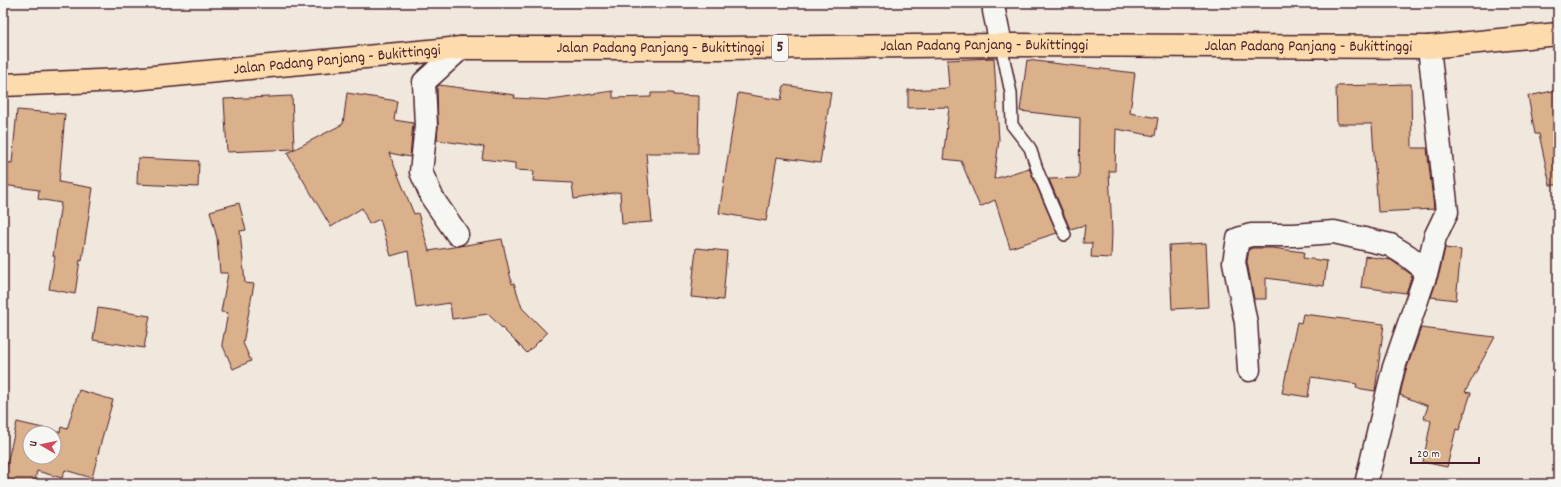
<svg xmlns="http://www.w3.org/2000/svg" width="1561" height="487" viewBox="0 0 1561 487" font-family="Dekko,sans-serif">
  <rect width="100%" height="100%" fill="#f0e8dd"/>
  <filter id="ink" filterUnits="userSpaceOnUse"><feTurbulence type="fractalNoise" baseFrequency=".025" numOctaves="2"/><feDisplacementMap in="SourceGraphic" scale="8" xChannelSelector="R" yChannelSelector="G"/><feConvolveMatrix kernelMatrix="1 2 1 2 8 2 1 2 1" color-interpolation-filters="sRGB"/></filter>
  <g filter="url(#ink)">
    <path fill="#dab18b" stroke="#4a1f2b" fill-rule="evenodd" d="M 994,58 L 999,140 L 994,179 L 1029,168 L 1057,233 L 1010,248 L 995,200 L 980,207 L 961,161 L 943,159 L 949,107 L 908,108 L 908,90 L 949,88 L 947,60 Z
      M 1027,60 L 1135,73 L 1130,113 L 1158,118 L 1155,136 L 1116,129 L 1115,171 L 1109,171 L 1112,232 L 1111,258 L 1091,257 L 1092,243 L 1083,243 L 1085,225 L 1070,229 L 1049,179 L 1079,178 L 1080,118 L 1020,111 Z
      M 1411,84 L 1412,148 L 1427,148 L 1434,209 L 1378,212 L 1372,124 L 1337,124 L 1336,86 Z
      M 439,85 L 515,95 L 514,98 L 551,100 L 613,91 L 613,98 L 651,97 L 651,93 L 673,93 L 673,95 L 699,96 L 698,153 L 646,153 L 652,222 L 622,224 L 620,192 L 574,199 L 572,183 L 533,181 L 534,171 L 515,170 L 515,163 L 482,159 L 484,147 L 437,140 L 438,125 L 437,87 Z
      M 784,85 L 831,92 L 820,163 L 777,157 L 766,221 L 719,213 L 738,93 L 781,100 Z
      M 1558,90 L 1558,185 L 1550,185 L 1539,134 L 1535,134 L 1528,96 Z
      M 347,93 L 397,101 L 394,120 L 413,123 L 410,157 L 389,153 L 414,214 L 418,213 L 429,251 L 502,239 L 512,284 L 514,283 L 522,308 L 547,333 L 527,353 L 488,314 L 452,319 L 450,303 L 416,308 L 408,251 L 391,256 L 380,219 L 369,224 L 362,208 L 331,227 L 287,153 L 343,124 Z
      M 292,96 L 294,149 L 227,152 L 224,99 Z
      M 17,110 L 65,114 L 59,182 L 93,188 L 82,261 L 80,260 L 75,294 L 49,289 L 55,256 L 53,256 L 61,203 L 38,199 L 39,190 L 3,185 L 3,162 L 12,163 Z
      M 138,158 L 199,161 L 198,187 L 137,184 Z
      M 239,203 L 246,230 L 240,231 L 245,283 L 254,284 L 243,343 L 251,361 L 233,369 L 222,344 L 228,313 L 221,312 L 228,273 L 220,273 L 217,238 L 210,211 Z
      M 1206,243 L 1209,307 L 1172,309 L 1169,245 Z
      M 696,248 L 727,251 L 723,300 L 691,297 Z
      M 1253,248 L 1272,248 L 1304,252 L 1303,258 L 1327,261 L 1324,286 L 1266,278 L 1266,299 L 1254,299 L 1247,262 L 1249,249 Z
      M 1445,248 L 1461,250 L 1456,300 L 1431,297 L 1439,274 Z
      M 1365,256 L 1391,260 L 1412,275 L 1406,293 L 1361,287 Z
      M 98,308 L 150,316 L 144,348 L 93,340 Z
      M 1303,314 L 1384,324 L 1375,391 L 1356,388 L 1357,384 L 1311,377 L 1308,397 L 1282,393 L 1297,322 L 1301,323 Z
      M 1421,328 L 1495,337 L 1465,392 L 1471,393 L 1459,430 L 1456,429 L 1447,467 L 1423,462 L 1431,421 L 1424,418 L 1428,406 L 1400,395 L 1405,373 Z
      M 79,390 L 113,400 L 102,438 L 92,478 L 65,470 L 62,478 L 37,471 L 34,484 L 21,484 L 3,480 L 17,422 L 60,432 L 61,427 L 67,429 ZM 30,433 L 54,433 L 54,457 L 30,457 Z"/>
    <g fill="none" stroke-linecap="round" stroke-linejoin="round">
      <g stroke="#4a1f2b" stroke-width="14">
        <path id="lane" d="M 1001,45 L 1011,93 L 1012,125 L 1030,148 L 1038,172 L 1065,235"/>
      </g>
      <g stroke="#4a1f2b" stroke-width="25">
        <path id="street" d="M 994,3 L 994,11 L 1001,45
          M 457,234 L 433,199 L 421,172 L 426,126 L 424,82 L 461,48
          M 1249,370 L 1246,323 L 1234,262 L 1238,239 L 1251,235 L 1294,235 L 1334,232 L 1390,245 L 1408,256 L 1427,271
          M 1366,484 L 1393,370 L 1427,271 L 1435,237 L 1447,212 L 1429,47"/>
      </g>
      <g stroke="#4a1f2b" stroke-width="25">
        <g id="highway">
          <path id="s1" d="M 3,85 L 122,80 L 461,48 L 726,48 L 1001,45 L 1429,47 L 1558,34"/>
        </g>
      </g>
      <use href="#lane" stroke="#f6f6f2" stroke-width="11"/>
      <use href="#street" stroke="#f6f6f2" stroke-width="22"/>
      <use href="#highway" stroke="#fcdcac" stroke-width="22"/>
    </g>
  </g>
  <g text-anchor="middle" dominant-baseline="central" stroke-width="3.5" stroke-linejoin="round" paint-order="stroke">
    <rect fill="#f6f6f2" stroke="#7e6067" stroke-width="1" x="772" y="35" width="16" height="26" rx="3"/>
    <g font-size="15" font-weight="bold" fill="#4a1f2b">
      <text x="780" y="48">5</text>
    </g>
    <g font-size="16" fill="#4a1f2b" stroke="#f6f6f2">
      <text stroke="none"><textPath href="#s1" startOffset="983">Jalan Padang Panjang - Bukittinggi</textPath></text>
      <text stroke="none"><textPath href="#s1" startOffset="1307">Jalan Padang Panjang - Bukittinggi</textPath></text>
      <text stroke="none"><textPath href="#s1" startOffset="659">Jalan Padang Panjang - Bukittinggi</textPath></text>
      <text stroke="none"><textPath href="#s1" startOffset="335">Jalan Padang Panjang - Bukittinggi</textPath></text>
    </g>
  </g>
  <rect width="1561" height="487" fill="none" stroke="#f6f6f2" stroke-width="16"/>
  <rect x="8" y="8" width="1545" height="471" fill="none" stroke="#4a1f2b" stroke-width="1.5" filter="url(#ink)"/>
  <g transform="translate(42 445) rotate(279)"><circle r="19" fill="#f6f6f2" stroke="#b1a0a2"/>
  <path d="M0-3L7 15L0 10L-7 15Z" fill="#d1495b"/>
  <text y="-6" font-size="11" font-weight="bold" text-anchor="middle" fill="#4a1f2b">U</text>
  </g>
  <path d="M1411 457v6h68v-6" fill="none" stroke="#4a1f2b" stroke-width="2"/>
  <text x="1417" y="457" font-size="12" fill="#4a1f2b" stroke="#f6f6f2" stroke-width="3" paint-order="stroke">20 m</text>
</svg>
